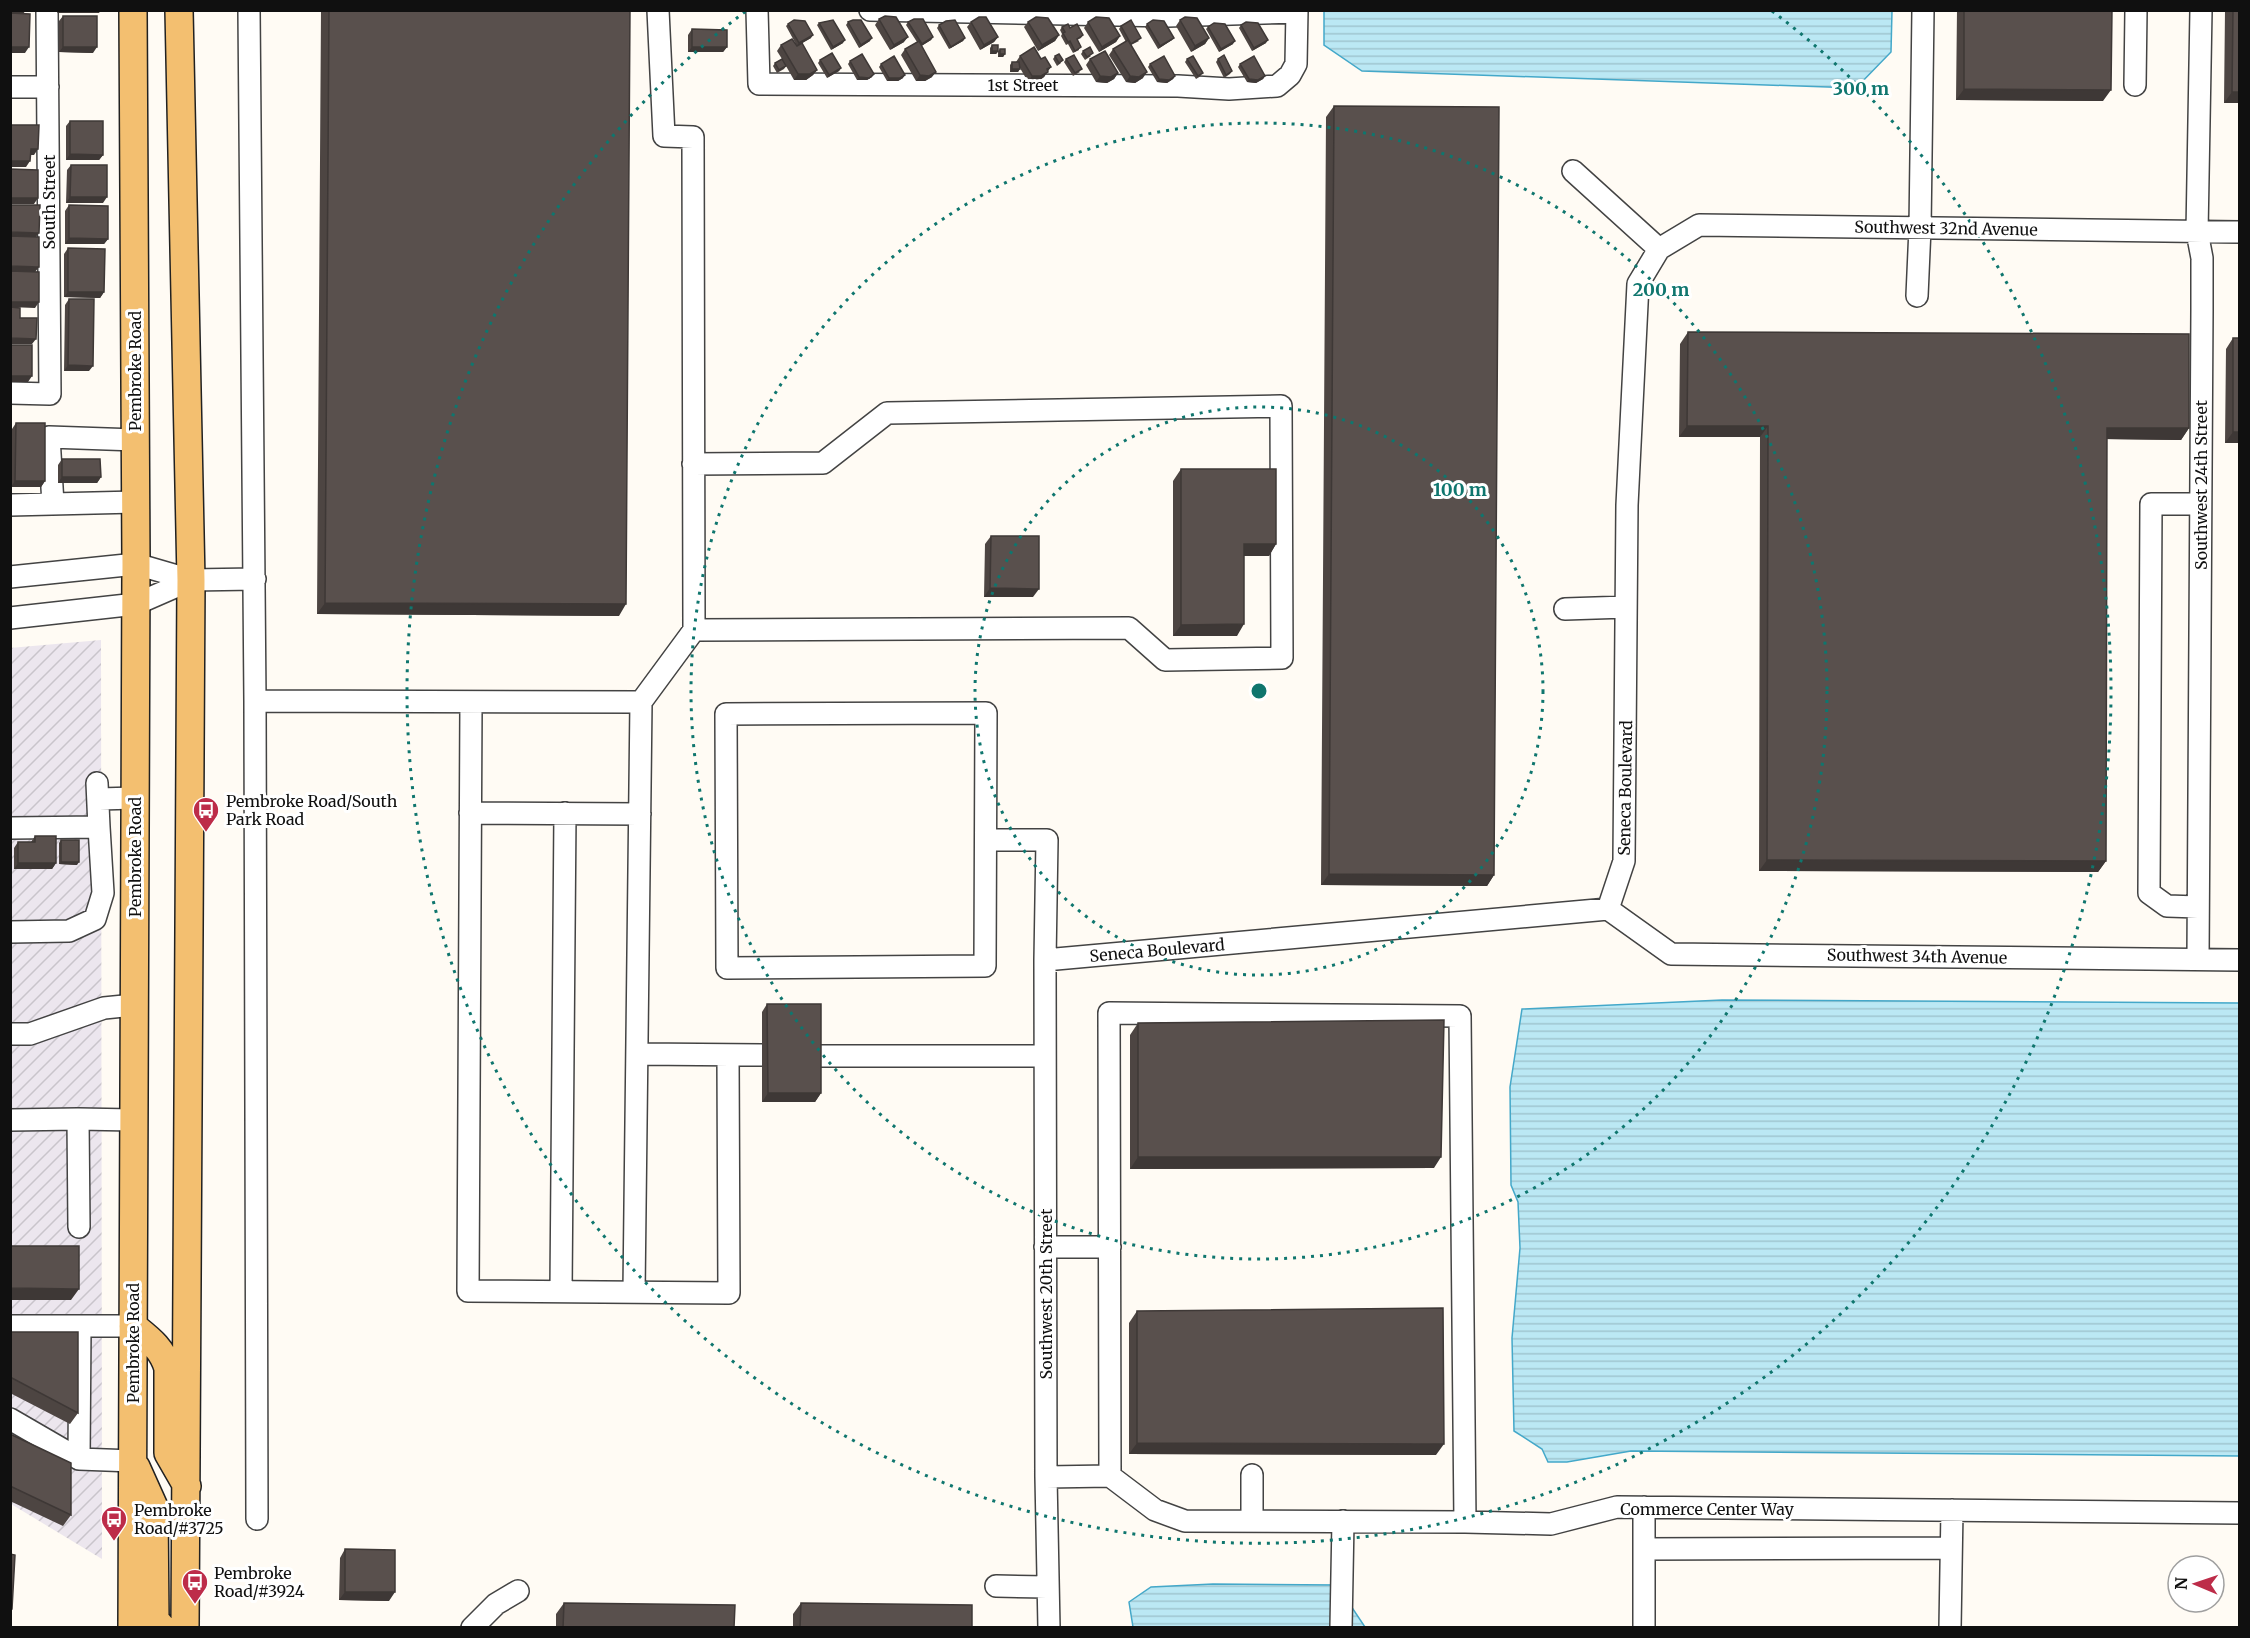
<svg xmlns="http://www.w3.org/2000/svg" width="2250" height="1638" viewBox="0 0 2250 1638" font-family="Merriweather,serif">
  <defs>
    <pattern id="industrial-furrows" width="10" height="10" patternUnits="userSpaceOnUse" patternTransform="scale(1.5)"><rect width="10" height="10" fill="#ece6ee"/><path d="M-1 1l2-2M0 10L10 0M9 11l2-2" fill="none" stroke="#c9c4cb"/></pattern>
    <pattern id="water-rules" width="6" height="5" patternUnits="userSpaceOnUse" patternTransform="scale(1.5)"><rect width="6" height="5" fill="#bbe8f4"/><path d="M0 2.5h6" fill="none" stroke="#a0c6d0"/></pattern>
  </defs>
  <rect width="100%" height="100%" fill="#fffbf4"/>
  <path fill="url(#industrial-furrows)" d="M 101,640 L 102,1559 L 11,1504 L 10,648 Z"/>
  <path fill="url(#water-rules)" stroke="#44a8c9" stroke-width="1.5" d="M 1324,11 L 1892,11 L 1891,52 L 1856,88 L 1362,71 L 1324,45 Z
    M 1722,1000 L 2239,1003 L 2239,1456 L 1631,1451 L 1567,1462 L 1548,1462 L 1542,1449 L 1514,1431 L 1512,1338 L 1520,1248 L 1518,1202 L 1511,1185 L 1510,1087 L 1522,1009 Z
    M 1213,1584 L 1337,1585 L 1365,1627 L 1133,1627 L 1129,1602 L 1151,1587 Z"/>
  <g fill="none" stroke-linecap="round" stroke-linejoin="round">
    <g stroke="#434343" stroke-width="24">
      <path id="minor" d="M 249,10 L 255,701 L 641,702
        M 757,10 L 759,84 L 1178,86 L 1229,89 L 1277,86 L 1290,75 L 1296,64 L 1297,10
        M 870,10 L 1168,16 L 1297,12
        M 2135,85 L 2136,10
        M 10,87 L 48,87
        M 1573,171 L 1659,249
        M 1917,296 L 1920,228 L 1923,10
        M 10,393 L 50,394 L 47,10
        M 693,464 L 823,463 L 887,413 L 1281,406 L 1282,658 L 1165,660 L 1129,628 L 694,630
        M 53,504 L 49,437 L 136,440
        M 10,505 L 136,502
        M 10,577 L 136,564 L 191,580 L 255,579
        M 1565,609 L 1626,607
        M 10,618 L 136,604 L 191,580
        M 255,701 L 257,1519
        M 471,703 L 468,1291 L 729,1293 L 728,1055
        M 986,713 L 985,966 L 727,968 L 726,714 Z
        M 99,799 L 135,798
        M 470,813 L 640,814
        M 10,828 L 99,827 L 97,783
        M 986,840 L 1047,840 L 1045,960 L 1046,1477 L 1049,1628
        M 2198,907 L 2167,906 L 2149,893 L 2151,504 L 2200,504
        M 1608,909 L 1671,954 L 2240,960
        M 10,932 L 69,931 L 95,919 L 103,893 L 99,827
        M 2198,959 L 2202,310 L 2202,258 L 2197,232 L 2201,10
        M 1045,960 L 1608,909 L 1624,861 L 1627,505 L 1638,284 L 1659,249 L 1699,225 L 2240,232
        M 10,1034 L 30,1034 L 104,1008 L 134,1005
        M 637,1054 L 762,1055
        M 815,1056 L 1045,1056
        M 78,1119 L 134,1120
        M 10,1120 L 78,1119 L 79,1227
        M 1045,1247 L 1110,1247
        M 561,1291 L 565,813
        M 634,1292 L 641,702 L 694,630 L 693,137 L 664,136 L 658,10
        M 10,1326 L 133,1326
        M 10,1419 L 79,1459 L 133,1461
        M 79,1459 L 80,1326
        M 1252,1475 L 1252,1521
        M 1110,1476 L 1109,1013 L 1460,1016 L 1465,1522
        M 1046,1477 L 1110,1476 L 1155,1510 L 1185,1521 L 1465,1522 L 1551,1524 L 1617,1507 L 2240,1513
        M 1644,1549 L 1951,1548
        M 996,1586 L 1047,1587
        M 472,1628 L 496,1604 L 518,1591
        M 1341,1628 L 1343,1521
        M 1644,1628 L 1644,1507
        M 1950,1628 L 1952,1510"/>
    </g>
    <g stroke="#212121" stroke-width="30">
      <path id="major" d="M 179,10 L 191,580 L 185,1628
        M 133,1326 C 149,1339 162,1348 168,1368 L 168,1453 L 187,1486
        M 136,1467 L 154,1507 L 155,1620 L 162,1628
        M 132,1628 L 136,564 L 133,10"/>
    </g>
    <use href="#minor" stroke="#fff" stroke-width="21"/>
    <use href="#major" stroke="#f3bf70" stroke-width="27"/>
  </g>
  <path fill="#4d4542" d="M 321,10 L 630,10 L 619,616 L 317,614 Z
    M 1957,10 L 2112,10 L 2103,101 L 1956,100 Z
    M 2225,10 L 2240,10 L 2240,103 L 2224,103 Z
    M 63,16 L 93,53 L 59,52 L 59,21 Z
    M 879,19 L 904,42 L 890,50 L 875,25 Z
    M 1180,20 L 1209,38 L 1205,44 L 1191,52 L 1176,26 Z
    M 848,22 L 870,41 L 859,48 L 846,25 Z
    M 908,22 L 933,37 L 931,40 L 921,46 L 932,77 L 925,81 L 916,81 L 901,55 L 905,49 L 917,42 L 906,25 Z
    M 971,22 L 998,37 L 994,42 L 980,50 L 967,27 Z
    M 1028,22 L 1059,35 L 1055,41 L 1038,51 L 1024,27 Z
    M 1088,22 L 1120,36 L 1116,42 L 1099,52 L 1084,28 Z
    M 819,23 L 843,43 L 831,50 L 817,25 Z
    M 788,24 L 811,38 L 797,46 L 786,26 Z
    M 1147,24 L 1172,40 L 1158,49 L 1145,27 Z
    M 939,25 L 965,38 L 963,41 L 949,49 L 937,28 Z
    M 1241,25 L 1266,43 L 1252,51 L 1239,28 Z
    M 1121,26 L 1139,41 L 1131,45 L 1143,78 L 1135,83 L 1126,82 L 1109,55 L 1113,49 L 1126,42 L 1119,29 Z
    M 1062,27 L 1070,28 L 1083,35 L 1081,38 L 1077,40 L 1079,50 L 1073,53 L 1068,44 L 1066,45 L 1061,36 L 1062,34 L 1060,30 Z
    M 1208,27 L 1233,44 L 1219,52 L 1206,29 Z
    M 692,29 L 727,47 L 723,52 L 688,52 L 688,35 Z
    M 781,45 L 797,46 L 817,70 L 813,75 L 806,80 L 794,80 L 786,66 L 784,69 L 777,73 L 773,66 L 775,63 L 782,59 L 777,51 Z
    M 992,45 L 998,51 L 1000,49 L 1005,54 L 1003,57 L 998,57 L 998,52 L 996,54 L 990,54 L 990,48 Z
    M 1083,51 L 1091,56 L 1085,60 L 1081,54 Z
    M 1020,56 L 1048,71 L 1044,77 L 1037,82 L 1028,82 L 1020,68 L 1018,72 L 1010,72 L 1010,65 L 1012,62 L 1016,62 Z
    M 1055,56 L 1061,63 L 1057,66 L 1053,59 Z
    M 1066,59 L 1080,72 L 1073,76 L 1064,62 Z
    M 1090,59 L 1118,73 L 1114,79 L 1107,83 L 1096,82 L 1086,65 Z
    M 1187,59 L 1201,76 L 1196,79 L 1185,62 Z
    M 1218,59 L 1232,71 L 1230,74 L 1224,78 L 1216,62 Z
    M 820,60 L 841,68 L 839,71 L 827,78 L 818,63 Z
    M 850,61 L 872,77 L 867,80 L 857,80 L 848,64 Z
    M 881,64 L 903,78 L 898,81 L 887,81 L 879,67 Z
    M 1150,64 L 1175,76 L 1173,79 L 1167,83 L 1157,82 L 1148,67 Z
    M 1240,64 L 1265,76 L 1263,79 L 1256,83 L 1247,82 L 1238,67 Z
    M 1334,106 L 1494,875 L 1487,886 L 1321,885 L 1326,117 Z
    M 70,121 L 103,155 L 99,160 L 66,160 L 66,126 Z
    M 71,165 L 103,203 L 66,203 L 67,170 Z
    M 69,205 L 108,239 L 104,244 L 65,244 L 65,211 Z
    M 68,248 L 104,292 L 100,298 L 64,297 L 64,254 Z
    M 69,299 L 89,371 L 64,371 L 65,305 Z
    M 1688,332 L 2189,428 L 2181,440 L 2107,439 L 2106,861 L 2098,872 L 1759,871 L 1760,437 L 1679,437 L 1680,344 Z
    M 2233,338 L 2240,338 L 2240,443 L 2225,443 L 2226,349 Z
    M 16,423 L 45,481 L 41,487 L 11,487 L 12,429 Z
    M 62,459 L 101,477 L 97,483 L 58,483 L 58,465 Z
    M 1181,469 L 1276,544 L 1269,556 L 1244,556 L 1237,636 L 1173,636 L 1173,481 Z
    M 991,536 L 1033,597 L 984,597 L 985,544 Z
    M 35,836 L 56,863 L 52,869 L 14,869 L 14,848 L 18,842 L 31,842 Z
    M 61,840 L 77,865 L 59,864 L 59,843 Z
    M 767,1004 L 821,1093 L 815,1102 L 762,1102 L 762,1012 Z
    M 1138,1023 L 1434,1168 L 1130,1169 L 1130,1035 Z
    M 1137,1311 L 1436,1455 L 1129,1454 L 1129,1323 Z
    M 10,1332 L 78,1413 L 70,1424 L 10,1393 Z
    M 10,1434 L 71,1515 L 63,1526 L 10,1501 Z
    M 345,1549 L 389,1601 L 339,1600 L 340,1558 Z
    M 564,1603 L 734,1628 L 556,1628 L 556,1614 Z
    M 801,1603 L 972,1628 L 793,1628 L 793,1614 Z"/>
  <path fill="#3e3836" d="M 10,10 L 26,10 L 23,14 L 10,14 Z
    M 59,10 L 101,10 L 99,13 L 57,13 Z
    M 689,10 L 716,10 L 715,12 L 688,12 Z
    M 813,35 L 811,38 L 797,46 L 799,43 Z
    M 1059,35 L 1055,41 L 1038,51 L 1042,45 Z
    M 1120,36 L 1116,42 L 1099,52 L 1102,47 Z
    M 908,37 L 904,42 L 890,50 L 894,45 Z
    M 933,37 L 931,40 L 920,47 L 922,44 Z
    M 998,37 L 994,42 L 980,50 L 984,45 Z
    M 872,38 L 870,41 L 859,48 L 861,45 Z
    M 965,38 L 963,41 L 949,49 L 951,47 Z
    M 1174,38 L 1172,40 L 1158,49 L 1160,46 Z
    M 1209,38 L 1205,44 L 1191,52 L 1195,46 Z
    M 845,40 L 843,43 L 831,50 L 833,47 Z
    M 1268,40 L 1266,43 L 1252,51 L 1254,48 Z
    M 1235,41 L 1233,44 L 1219,52 L 1221,49 Z
    M 10,47 L 29,47 L 25,53 L 10,53 Z
    M 63,47 L 97,47 L 93,53 L 59,52 Z
    M 692,47 L 727,47 L 723,52 L 688,52 Z
    M 992,51 L 998,51 L 996,54 L 990,54 Z
    M 1000,54 L 1005,54 L 1003,57 L 998,57 Z
    M 1051,67 L 1044,77 L 1037,82 L 1028,82 L 1032,76 Z
    M 841,68 L 839,71 L 827,78 L 829,75 Z
    M 1012,69 L 1020,69 L 1018,72 L 1010,72 Z
    M 817,70 L 813,75 L 806,80 L 794,80 L 798,74 Z
    M 936,72 L 932,77 L 925,81 L 916,81 L 920,75 Z
    M 1147,72 L 1143,78 L 1135,83 L 1126,82 L 1130,76 Z
    M 1118,73 L 1114,79 L 1107,83 L 1096,82 L 1100,76 Z
    M 874,74 L 872,77 L 867,80 L 857,80 L 859,77 Z
    M 905,75 L 903,78 L 898,81 L 887,81 L 889,78 Z
    M 1175,76 L 1173,79 L 1167,83 L 1157,82 L 1159,79 Z
    M 1265,76 L 1263,79 L 1256,83 L 1247,82 L 1249,79 Z
    M 1964,89 L 2111,90 L 2103,101 L 1956,100 Z
    M 2232,92 L 2240,92 L 2240,103 L 2224,103 Z
    M 31,149 L 38,149 L 34,155 L 27,155 Z
    M 70,154 L 103,155 L 99,160 L 66,160 Z
    M 10,161 L 30,161 L 26,167 L 10,167 Z
    M 70,197 L 107,197 L 103,203 L 66,203 Z
    M 10,198 L 38,198 L 34,204 L 10,204 Z
    M 10,232 L 39,233 L 35,238 L 10,238 Z
    M 69,238 L 108,239 L 104,244 L 65,244 Z
    M 10,266 L 39,267 L 35,272 L 10,272 Z
    M 68,292 L 104,292 L 100,298 L 64,297 Z
    M 10,302 L 39,302 L 35,308 L 10,307 Z
    M 10,338 L 36,339 L 32,344 L 10,344 Z
    M 68,365 L 93,366 L 89,371 L 64,371 Z
    M 10,376 L 32,376 L 28,382 L 10,382 Z
    M 1687,426 L 1768,426 L 1760,437 L 1679,437 Z
    M 2107,428 L 2189,428 L 2181,440 L 2099,439 Z
    M 2233,432 L 2240,432 L 2240,443 L 2225,443 Z
    M 62,477 L 101,477 L 97,483 L 58,483 Z
    M 15,481 L 45,481 L 41,487 L 11,487 Z
    M 1244,544 L 1276,544 L 1269,556 L 1236,556 Z
    M 990,588 L 1039,589 L 1033,597 L 984,597 Z
    M 325,603 L 626,604 L 619,616 L 317,614 Z
    M 1244,624 L 1237,636 L 1173,636 L 1181,625 Z
    M 1767,860 L 2106,861 L 2098,872 L 1759,871 Z
    M 61,862 L 79,862 L 77,865 L 59,864 Z
    M 18,863 L 56,863 L 52,869 L 14,869 Z
    M 1329,874 L 1494,875 L 1487,886 L 1321,885 Z
    M 768,1093 L 821,1093 L 815,1102 L 762,1102 Z
    M 1138,1157 L 1441,1157 L 1434,1168 L 1130,1169 Z
    M 10,1288 L 79,1289 L 71,1300 L 10,1300 Z
    M 1137,1443 L 1444,1444 L 1436,1455 L 1129,1454 Z
    M 345,1592 L 395,1592 L 389,1601 L 339,1600 Z"/>
  <path fill="#59504d" stroke="#3e3836" stroke-width="1.5" d="M 329,10 L 630,10 L 626,604 L 325,603 Z
    M 1964,10 L 2112,10 L 2111,90 L 1964,89 Z
    M 2233,10 L 2240,10 L 2240,92 L 2232,92 Z
    M 10,13 L 30,14 L 29,47 L 10,47 Z
    M 63,16 L 97,16 L 97,47 L 63,47 Z
    M 885,16 L 896,17 L 908,37 L 894,45 L 879,19 Z
    M 979,17 L 986,17 L 998,37 L 984,45 L 971,22 Z
    M 1036,17 L 1048,18 L 1059,35 L 1042,45 L 1028,22 Z
    M 1096,17 L 1109,18 L 1120,36 L 1102,47 L 1088,22 Z
    M 1185,17 L 1197,18 L 1209,38 L 1195,46 L 1180,20 Z
    M 914,19 L 923,19 L 933,37 L 922,44 L 908,22 Z
    M 794,20 L 805,21 L 813,35 L 799,43 L 788,24 Z
    M 833,20 L 845,40 L 833,47 L 819,23 Z
    M 853,20 L 861,20 L 872,38 L 861,45 L 848,22 Z
    M 955,20 L 965,38 L 951,47 L 939,25 L 946,21 Z
    M 1131,20 L 1141,38 L 1131,44 L 1121,26 Z
    M 1153,20 L 1164,21 L 1174,38 L 1160,46 L 1147,24 Z
    M 1246,22 L 1258,23 L 1268,40 L 1254,48 L 1241,25 Z
    M 1214,23 L 1225,24 L 1235,41 L 1221,49 L 1208,27 Z
    M 1068,24 L 1070,28 L 1077,24 L 1083,35 L 1077,39 L 1081,47 L 1075,51 L 1070,41 L 1068,42 L 1063,33 L 1065,32 L 1062,27 Z
    M 692,29 L 727,30 L 727,47 L 692,47 Z
    M 792,39 L 797,46 L 802,43 L 817,70 L 810,74 L 798,74 L 781,45 Z
    M 1128,40 L 1147,72 L 1139,77 L 1130,76 L 1113,49 Z
    M 919,41 L 936,72 L 929,76 L 920,75 L 905,49 Z
    M 992,45 L 998,45 L 998,51 L 992,51 Z
    M 1034,47 L 1041,59 L 1045,57 L 1051,67 L 1047,69 L 1048,72 L 1041,76 L 1032,76 L 1020,56 Z
    M 1090,47 L 1093,53 L 1087,57 L 1083,51 Z
    M 1000,49 L 1005,49 L 1005,54 L 1000,54 Z
    M 1105,51 L 1118,73 L 1111,77 L 1100,76 L 1090,59 Z
    M 832,53 L 841,68 L 829,75 L 820,60 Z
    M 862,54 L 874,74 L 869,78 L 859,77 L 850,61 Z
    M 1059,54 L 1063,60 L 1059,63 L 1055,56 Z
    M 1074,55 L 1082,69 L 1075,73 L 1066,59 Z
    M 1224,55 L 1232,71 L 1226,75 L 1218,59 Z
    M 894,56 L 905,75 L 900,78 L 889,78 L 881,64 Z
    M 1164,56 L 1175,76 L 1169,80 L 1159,79 L 1150,64 Z
    M 1193,56 L 1203,73 L 1198,76 L 1187,59 Z
    M 1254,56 L 1265,76 L 1258,80 L 1249,79 L 1240,64 Z
    M 782,59 L 786,66 L 779,70 L 775,63 Z
    M 1012,62 L 1019,62 L 1020,69 L 1012,69 Z
    M 1334,106 L 1499,107 L 1494,875 L 1329,874 Z
    M 70,121 L 103,121 L 103,155 L 70,154 Z
    M 10,125 L 39,125 L 38,149 L 31,149 L 30,161 L 10,161 Z
    M 71,165 L 107,165 L 107,197 L 70,197 Z
    M 10,169 L 38,170 L 38,198 L 10,198 Z
    M 10,205 L 40,205 L 39,233 L 10,232 Z
    M 69,205 L 108,206 L 108,239 L 69,238 Z
    M 10,236 L 39,237 L 39,267 L 10,266 Z
    M 68,248 L 105,249 L 104,292 L 68,292 Z
    M 10,271 L 39,272 L 39,302 L 10,302 Z
    M 69,299 L 94,299 L 93,366 L 68,365 Z
    M 10,307 L 20,308 L 20,318 L 37,318 L 36,339 L 10,338 Z
    M 1688,332 L 2189,334 L 2189,428 L 2107,428 L 2106,861 L 1767,860 L 1768,426 L 1687,426 Z
    M 2233,338 L 2240,338 L 2240,432 L 2233,432 Z
    M 10,345 L 32,345 L 32,376 L 10,376 Z
    M 16,423 L 45,423 L 45,481 L 15,481 Z
    M 62,459 L 100,459 L 101,477 L 62,477 Z
    M 1181,469 L 1276,469 L 1276,544 L 1244,544 L 1244,624 L 1181,625 Z
    M 991,536 L 1039,536 L 1039,589 L 990,588 Z
    M 35,836 L 56,836 L 56,863 L 18,863 L 18,842 L 35,842 Z
    M 61,840 L 79,840 L 79,862 L 61,862 Z
    M 767,1004 L 821,1004 L 821,1093 L 768,1093 Z
    M 1444,1020 L 1441,1157 L 1138,1157 L 1138,1023 Z
    M 10,1246 L 79,1246 L 79,1289 L 10,1288 Z
    M 1443,1308 L 1444,1444 L 1137,1443 L 1137,1311 Z
    M 10,1332 L 78,1332 L 78,1413 L 10,1377 Z
    M 10,1434 L 71,1463 L 71,1515 L 10,1486 Z
    M 345,1549 L 395,1550 L 395,1592 L 345,1592 Z
    M 10,1554 L 15,1555 L 12,1609 L 10,1609 Z
    M 564,1603 L 735,1605 L 734,1628 L 563,1628 Z
    M 801,1603 L 972,1605 L 972,1628 L 800,1628 Z"/>
  <g fill="none" stroke="#0f766e" stroke-width="3" stroke-dasharray="3 6">
    <circle cx="1259" cy="691" r="284"/>
    <circle cx="1259" cy="691" r="568"/>
    <path d="M1772 11A852 852 0 1 1 746 11"/>
  </g>
  <defs>
    <g id="bus-pin" transform="scale(1.35)"><path d="M0 17L-7.5 6A9.5 9.5 0 1 1 7.5 6Z" fill="#bd2c49" stroke="#fff"/><path d="M-5-6H5V4H4V6H2V4H-2V6H-4V4H-5ZM-3.5-4V0h7V-4ZM-3.5 1.2v1.5H-2V1.2ZM2 1.2v1.5H3.5V1.2Z" fill="#fff"/></g>
  </defs>
  <g fill-rule="evenodd">
    <use href="#bus-pin" x="206" y="810"/>
    <use href="#bus-pin" x="114" y="1519"/>
    <use href="#bus-pin" x="195" y="1582"/>
  </g>
  <g text-anchor="middle" dominant-baseline="central" stroke-width="6" stroke-linejoin="round" paint-order="stroke">
    <g font-size="16" fill="#101010" stroke="#fff">
      <text x="1023" y="85">1st Street</text>
      <text transform="translate(49 202) rotate(-90)">South Street</text>
      <text transform="translate(1946 228) rotate(1)">Southwest 32nd Avenue</text>
      <text transform="translate(135 371) rotate(-90)">Pembroke Road</text>
      <text transform="translate(2201 485) rotate(-90)">Southwest 24th Street</text>
      <text transform="translate(1625 788) rotate(-89)">Seneca Boulevard</text>
      <text transform="translate(135 857) rotate(-90)">Pembroke Road</text>
      <text transform="translate(1157 950) rotate(-5)">Seneca Boulevard</text>
      <text transform="translate(1917 956) rotate(1)">Southwest 34th Avenue</text>
      <text transform="translate(1046 1294) rotate(-90)">Southwest 20th Street</text>
      <text transform="translate(133 1343) rotate(-90)">Pembroke Road</text>
      <text x="1707" y="1509">Commerce Center Way</text>
    </g>
    <g font-size="16" fill="#101010" stroke="#fff" text-anchor="start">
      <text x="226" y="801">Pembroke Road/South<tspan x="226" dy="18">Park Road</tspan></text>
      <text x="134" y="1510">Pembroke<tspan x="134" dy="18">Road/#3725</tspan></text>
      <text x="214" y="1573">Pembroke<tspan x="214" dy="18">Road/#3924</tspan></text>
    </g>
  </g>
  <circle cx="1259" cy="691" r="9" fill="#0f766e" stroke="#fff" stroke-width="3"/>
  <g font-size="18" text-anchor="middle" font-weight="bold" fill="#0f766e" stroke="#fff" stroke-width="6" stroke-linejoin="round" paint-order="stroke">
    <text x="1861" y="95">300 m</text>
    <text x="1661" y="296">200 m</text>
    <text x="1460" y="496">100 m</text>
  </g>
  <rect width="2250" height="1638" fill="none" stroke="#101010" stroke-width="24"/>
  <g transform="translate(2196 1584) rotate(272)"><circle r="28" fill="#ffffff" stroke="#9f9f9f" stroke-width="1.5"/>
  <path d="M0-4.5L10 22L0 15L-10 22Z" fill="#bd2c49"/>
  <text y="-9" font-size="16" font-weight="bold" text-anchor="middle" fill="#101010">N</text>
  </g>
</svg>
